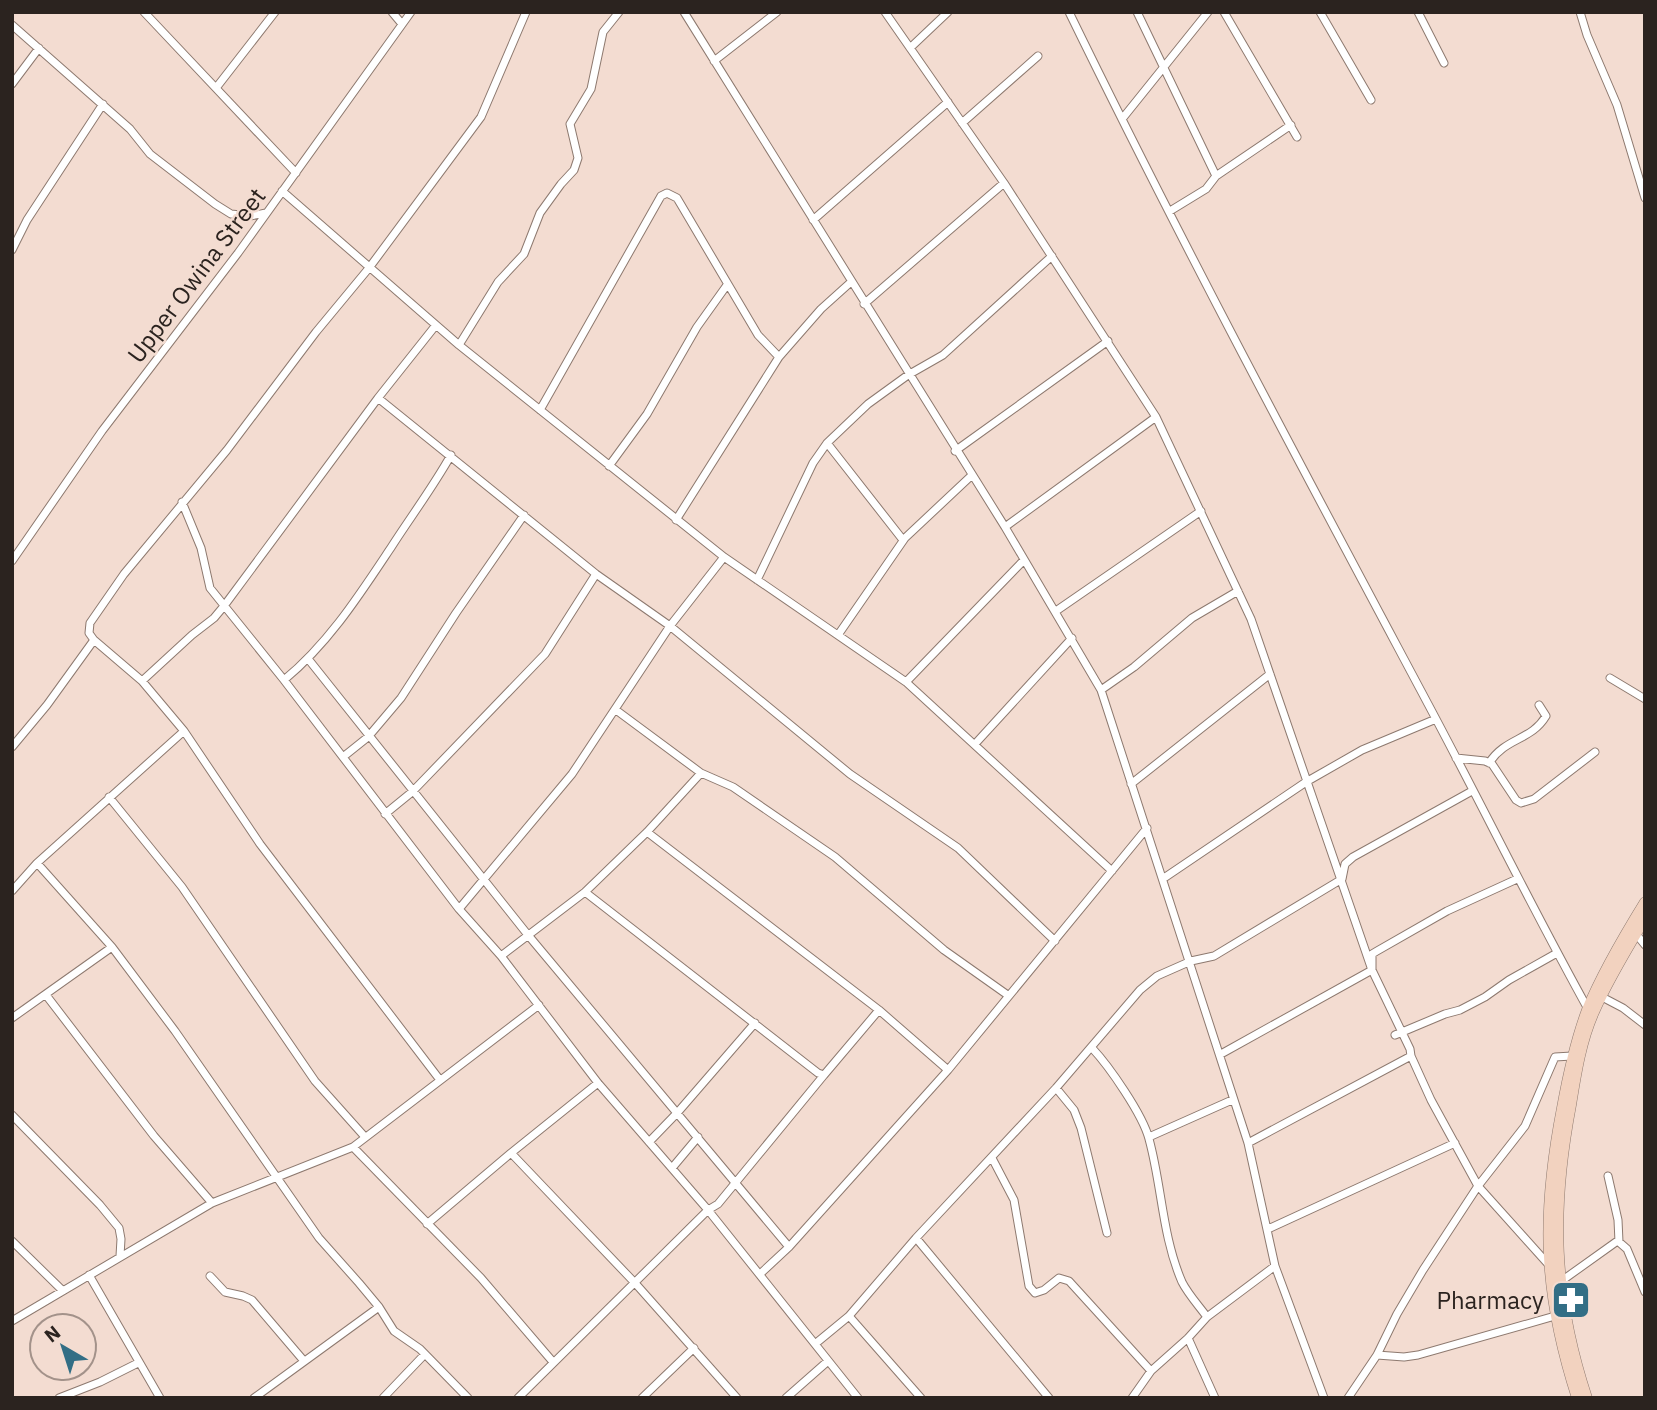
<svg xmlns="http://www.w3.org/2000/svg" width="1657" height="1410" viewBox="0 0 1657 1410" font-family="'IBM Plex Sans',sans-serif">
  <rect width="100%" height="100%" fill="#f3dcd1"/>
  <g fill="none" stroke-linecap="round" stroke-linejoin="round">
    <g stroke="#8d796f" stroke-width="9">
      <path id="minor" d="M 144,12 L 296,173
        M 392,12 L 402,24
        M 684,12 L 1005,527 L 1101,690 L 1248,1143 L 1275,1266 L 1324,1398
        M 885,12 L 1004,183 L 1156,417 L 1251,619 L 1372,970 L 1410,1049 L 1411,1056 L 1431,1100 L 1478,1186 L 1548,1264
        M 1069,12 C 1183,246 1306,475 1428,704 C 1482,805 1532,908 1588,1009
        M 1137,12 L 1216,176 L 1206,189 L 1170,211
        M 1224,12 L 1297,137
        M 1320,12 L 1371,100
        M 1418,12 L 1444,63
        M 1580,12 L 1587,35 L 1617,105 L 1645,198
        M 12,25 L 130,129 L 150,154 L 215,204 L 231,214 L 250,216 L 266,213
        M 910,48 L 948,12
        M 714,61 L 777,12
        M 12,84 L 39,48
        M 216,88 L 275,12
        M 1122,119 L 1208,12
        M 962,123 L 1038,56
        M 1216,176 L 1291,125
        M 282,191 L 459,345 L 724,557 L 906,682 L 1112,871
        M 813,220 L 948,102
        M 12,250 L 27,220 L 103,104
        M 864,304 L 1004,183
        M 459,345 L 498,282 L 524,254 L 540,213 L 561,184 L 574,170 L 578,158 L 570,124 L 591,89 L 603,32 L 619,12
        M 378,398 L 596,574 L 670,626 L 850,774 L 958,848 L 1055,941
        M 540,410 L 661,196 L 667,193 L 677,198 L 758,335 L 779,357
        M 827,443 L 903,540
        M 955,451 L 1108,341
        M 609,466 L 647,414 L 697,327 L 727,285
        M 182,502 L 201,548 L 210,588 L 284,680 L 459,909 L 501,956 L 598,1083 L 708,1210 L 858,1398
        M 676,520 L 779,357 L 821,309 L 851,282
        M 1005,527 L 1156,417
        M 12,561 L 102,431 L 238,253 L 411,12
        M 757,580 L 813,463 L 827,443 L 868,404 L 908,375 L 943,355 L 1052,256
        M 1056,611 L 1201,511
        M 838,635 L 905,538 L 971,476
        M 94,640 L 142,681 L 184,731 L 260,844 L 440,1080
        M 309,660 L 528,935 L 789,1247
        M 1610,678 L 1645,699
        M 284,680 C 329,643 360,594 392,546 C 412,515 433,487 451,455
        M 142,681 L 192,635 L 214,618 L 224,606 L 378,398 L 436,325
        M 906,682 L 1024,560
        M 1101,690 L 1134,667 L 1192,618 L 1238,591
        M 616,710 L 701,773 L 733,787 L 835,857 L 944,950 L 1009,996
        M 975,744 L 1072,638
        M 12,747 L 47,705 L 94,640 L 89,633 L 90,623 L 124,574 L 227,450 L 316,332 L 369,268 L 481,117 L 526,12
        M 343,757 L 368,737 L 401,698 L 456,613 L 524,515
        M 1456,758 L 1485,761 L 1492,764 L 1516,800 L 1521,803 L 1534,799 L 1595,752
        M 1489,763 C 1506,737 1531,741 1546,716 L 1539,705
        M 1131,784 L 1270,674
        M 109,797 L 182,887 L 315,1081 L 365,1137
        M 385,814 L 412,792 L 545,654 L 596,574
        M 647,832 L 879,1010 L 948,1070
        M 37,863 L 112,947 L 175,1031 L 319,1238 L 359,1283 L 379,1307 L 394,1331 L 420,1349 L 468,1398
        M 1164,878 L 1306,782 L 1362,750 L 1436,719
        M 12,891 L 37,863 L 184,731
        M 585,892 L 818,1073 L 824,1075 L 879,1010
        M 459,909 L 572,774 L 670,626 L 724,557
        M 1636,934 L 1645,945
        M 501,956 L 585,892 L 647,832 L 701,773
        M 46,995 L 154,1136 L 212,1203
        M 1602,997 L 1623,1008 L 1645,1025
        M 12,1018 L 112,947
        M 1395,1035 L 1445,1014 L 1460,1010 L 1485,997 L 1509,980 L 1557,953
        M 1092,1048 C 1109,1066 1143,1115 1149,1139 C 1162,1186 1162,1236 1182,1282 C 1188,1294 1199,1306 1207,1317
        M 1221,1054 L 1372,970 L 1372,954 L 1377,951 L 1447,911 L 1517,879
        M 1056,1088 L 1074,1110 L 1081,1128 L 1107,1233
        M 12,1115 L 100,1205 L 119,1228 L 121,1239 L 120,1256
        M 1149,1137 L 1232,1100
        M 649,1142 L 678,1112 L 755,1023
        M 1248,1143 L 1411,1056
        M 353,1147 L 481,1278 L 553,1362
        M 511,1153 L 635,1283 L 737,1398
        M 992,1158 L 1014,1200 L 1029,1286 L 1035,1293 L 1044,1290 L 1059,1278 L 1069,1281 L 1151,1371
        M 672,1168 L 698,1137
        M 1608,1176 L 1618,1220 L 1619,1242
        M 427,1224 L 511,1153 L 598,1083
        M 1268,1229 L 1455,1143
        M 916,1238 L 1049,1398
        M 12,1241 L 62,1290
        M 760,1274 L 789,1247 L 948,1070 L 1147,828
        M 89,1275 L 160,1398
        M 210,1276 L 225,1292 L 243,1296 L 252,1300 L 304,1361
        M 1560,1282 L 1616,1242 L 1619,1242 L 1627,1249 L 1645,1292
        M 849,1316 L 921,1398
        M 12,1321 L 212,1203 L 353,1147 L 539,1005
        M 1188,1338 L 1215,1398
        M 815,1344 L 849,1316 L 916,1238 L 1056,1088 L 1140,990 L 1157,976 L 1191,961 L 1214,956 L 1342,879 L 1345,864 L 1353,857 L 1472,791
        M 1377,1355 L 1404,1357 L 1418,1355 L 1555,1316
        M 59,1398 L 100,1382 L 138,1363
        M 254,1398 L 379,1307
        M 383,1398 L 425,1354
        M 518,1398 L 708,1210 L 718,1204 L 824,1075
        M 642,1398 L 694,1348
        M 786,1398 L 828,1361
        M 1132,1398 L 1151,1371 L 1188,1338 L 1207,1317 L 1275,1266
        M 1348,1398 L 1377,1355 L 1397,1314 L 1423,1270 L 1478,1186 L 1525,1126 L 1555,1057 L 1572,1056"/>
    </g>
    <g stroke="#8d796f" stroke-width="11">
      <path id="secondary" d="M 1577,1398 C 1543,1293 1541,1216 1562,1108 C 1568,1075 1575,1042 1587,1010 C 1602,973 1624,936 1645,902
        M 1587,1398 C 1553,1295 1551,1210 1571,1105 C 1576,1074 1581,1041 1594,1012 C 1608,980 1627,949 1645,919"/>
    </g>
    <use href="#minor" stroke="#fff" stroke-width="7"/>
    <use href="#secondary" stroke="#f2d2bf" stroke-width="10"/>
  </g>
  <defs>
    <g id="pharmacy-square" transform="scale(2.0125)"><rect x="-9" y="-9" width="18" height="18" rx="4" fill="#326e85" stroke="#f3dcd1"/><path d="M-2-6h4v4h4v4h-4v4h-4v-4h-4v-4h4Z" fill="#fff"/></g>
  </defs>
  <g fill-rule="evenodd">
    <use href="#pharmacy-square" x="1571" y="1300"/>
  </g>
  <g text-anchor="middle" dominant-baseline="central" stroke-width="5" stroke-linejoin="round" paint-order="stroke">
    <g font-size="24" fill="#2b231f" stroke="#f3dcd1">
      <text transform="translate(196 275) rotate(-53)">Upper Owina Street</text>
    </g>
    <g font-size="24" fill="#2b231f" stroke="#f3dcd1" text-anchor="end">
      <text x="1544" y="1300">Pharmacy</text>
    </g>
  </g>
  <rect width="1657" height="1410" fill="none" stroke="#2b231f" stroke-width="28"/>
  <g transform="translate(63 1347) rotate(321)"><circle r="33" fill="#f3dcd1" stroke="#a3928a" stroke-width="2"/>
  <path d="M0-5L12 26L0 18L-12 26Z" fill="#326e85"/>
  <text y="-10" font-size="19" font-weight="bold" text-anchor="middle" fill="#2b231f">N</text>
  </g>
</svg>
